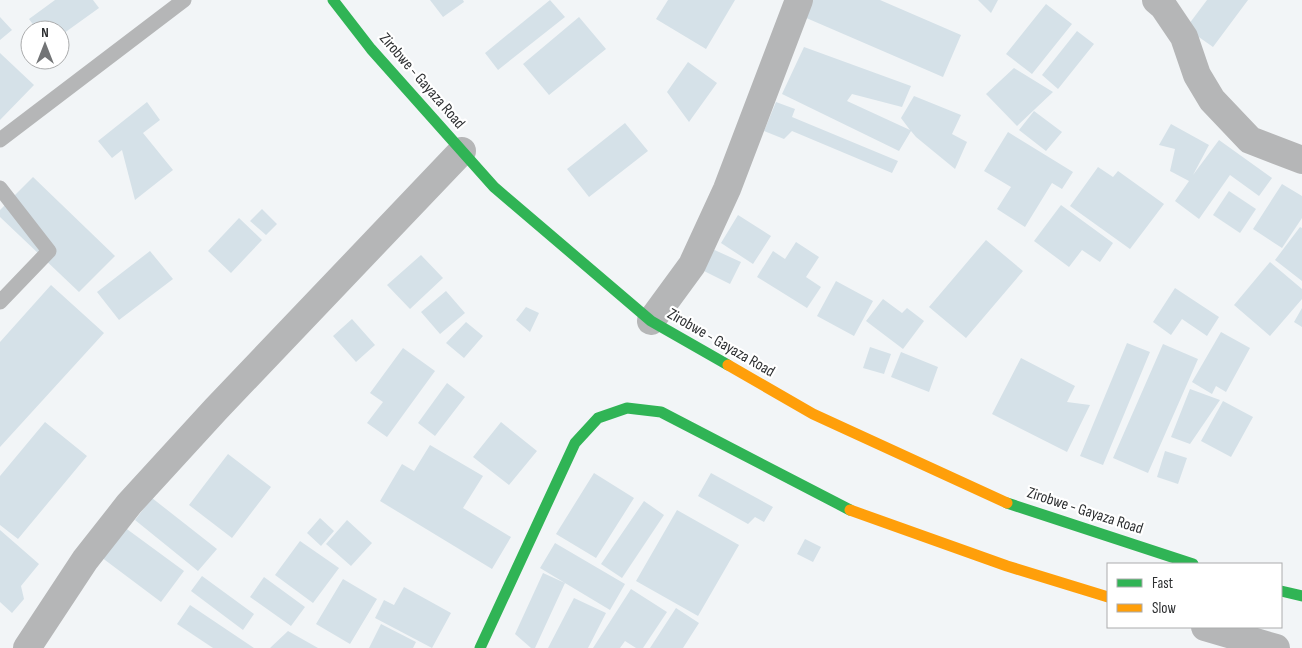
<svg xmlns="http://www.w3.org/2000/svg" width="1302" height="648" viewBox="0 0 1302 648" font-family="'Sofia Sans Condensed',sans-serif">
  <rect width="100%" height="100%" fill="#f2f5f7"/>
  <path fill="#d5e1e8" d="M 55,0 L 93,0 L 99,8 L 60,36 L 60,30 L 37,30 L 29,19 Z
    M 430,0 L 463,0 L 464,2 L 443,17 Z
    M 550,0 L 565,17 L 498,70 L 485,53 Z
    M 668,0 L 735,0 L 706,49 L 656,19 Z
    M 811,0 L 880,0 L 961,35 L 943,77 L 804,17 Z
    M 978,0 L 998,0 L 991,13 Z
    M 1207,0 L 1248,0 L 1213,47 L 1186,28 Z
    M 1046,4 L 1072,24 L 1032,74 L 1006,54 Z
    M 0,17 L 12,30 L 0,40 Z
    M 579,17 L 606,49 L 549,95 L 523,64 Z
    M 1077,31 L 1094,44 L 1058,89 L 1042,75 Z
    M 804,47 L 911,86 L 902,107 L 852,94 L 847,101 L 910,130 L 901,118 L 914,96 L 961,115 L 952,134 L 967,142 L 955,169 L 916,137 L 911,131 L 899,151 L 782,94 Z
    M 0,53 L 34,85 L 0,120 Z
    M 688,62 L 717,83 L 689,122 L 667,92 Z
    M 1014,68 L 1053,92 L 1017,126 L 986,94 Z
    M 147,102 L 160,120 L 143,133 L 173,170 L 135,200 L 122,150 L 112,158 L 98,141 Z
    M 776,102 L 795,109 L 792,117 L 898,161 L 892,173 L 792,131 L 784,139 L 764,131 Z
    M 1034,111 L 1062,132 L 1046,151 L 1019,130 Z
    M 625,123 L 648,151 L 589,197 L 567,169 Z
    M 1171,124 L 1209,145 L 1193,175 L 1219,140 L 1272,178 L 1259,196 L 1230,175 L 1199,219 L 1175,201 L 1189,181 L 1170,171 L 1175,149 L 1159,145 Z
    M 1008,132 L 1073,172 L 1062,189 L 1052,183 L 1025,227 L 997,209 L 1011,187 L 984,171 Z
    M 1098,167 L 1113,177 L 1118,171 L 1164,204 L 1130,249 L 1070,206 Z
    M 33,177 L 115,256 L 79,292 L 0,217 L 0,210 Z
    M 1282,184 L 1302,196 L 1302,218 L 1282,248 L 1253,229 Z
    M 1229,191 L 1256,209 L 1240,233 L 1213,215 Z
    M 1061,205 L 1113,243 L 1100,262 L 1082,250 L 1069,267 L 1034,241 Z
    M 262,209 L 277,224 L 266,235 L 250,221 Z
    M 738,215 L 771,236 L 753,264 L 721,243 Z
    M 239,218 L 262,240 L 231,273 L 208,251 Z
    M 1300,227 L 1302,228 L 1302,281 L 1275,260 Z
    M 986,240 L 1023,271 L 966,338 L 929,307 Z
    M 796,242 L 819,257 L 806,277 L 821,287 L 807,308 L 757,277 L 773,251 L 785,259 Z
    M 708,247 L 741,262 L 730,284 L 698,268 Z
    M 150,251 L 173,279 L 119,320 L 97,292 Z
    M 421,255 L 443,278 L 410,309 L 387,285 Z
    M 1270,262 L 1302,289 L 1302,299 L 1270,336 L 1234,305 Z
    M 836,281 L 873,301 L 854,336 L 817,316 Z
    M 51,285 L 104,333 L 0,447 L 0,342 Z
    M 1175,288 L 1219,317 L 1207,336 L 1182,319 L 1171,335 L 1153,322 Z
    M 446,291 L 465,313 L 440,334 L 421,312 Z
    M 883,299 L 902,313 L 907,308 L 924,321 L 903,349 L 866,321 Z
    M 526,307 L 539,313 L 530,332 L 516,320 Z
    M 1302,308 L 1302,327 L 1294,322 Z
    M 352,319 L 375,345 L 356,362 L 333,336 Z
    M 466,322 L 483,336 L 464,358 L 446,343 Z
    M 1221,332 L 1250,348 L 1226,392 L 1216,386 L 1212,394 L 1192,382 Z
    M 1127,343 L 1150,352 L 1103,465 L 1080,456 Z
    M 1163,344 L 1198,359 L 1148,473 L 1113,458 Z
    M 870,347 L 891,354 L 884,374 L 863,368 Z
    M 403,348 L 435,371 L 387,437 L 367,423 L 383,402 L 370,393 Z
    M 901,352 L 938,367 L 929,392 L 891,377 Z
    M 1021,358 L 1075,386 L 1067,402 L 1090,405 L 1067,452 L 992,414 Z
    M 447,383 L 465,397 L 435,436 L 418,423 Z
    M 1190,389 L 1220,400 L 1190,444 L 1171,437 Z
    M 1223,401 L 1253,417 L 1231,457 L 1201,441 Z
    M 45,422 L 87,456 L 18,539 L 0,525 L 0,476 Z
    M 501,422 L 537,451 L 509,485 L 473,457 Z
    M 430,445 L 483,476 L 463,508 L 511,537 L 492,569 L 380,501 L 402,464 L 414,471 Z
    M 1165,451 L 1187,458 L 1178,484 L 1157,477 Z
    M 228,454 L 271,487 L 232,538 L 189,505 Z
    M 594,473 L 634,498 L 596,558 L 556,534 Z
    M 711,473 L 773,507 L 764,522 L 755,517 L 748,524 L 698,496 Z
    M 152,498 L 217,549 L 198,571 L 135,520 Z
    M 644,501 L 664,515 L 622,578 L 601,564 Z
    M 677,510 L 739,545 L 698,616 L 636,581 Z
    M 320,518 L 334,531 L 321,546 L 307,533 Z
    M 347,520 L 372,543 L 351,566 L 326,544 Z
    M 120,524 L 184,571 L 161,602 L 97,554 Z
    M 0,530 L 39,564 L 21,586 L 24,599 L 12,613 L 0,602 Z
    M 805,539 L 821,547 L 813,562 L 797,554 Z
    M 300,541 L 339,568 L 313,603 L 275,575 Z
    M 555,543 L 625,584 L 610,610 L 540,568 Z
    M 543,573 L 565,583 L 535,648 L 531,648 L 515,634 Z
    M 202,576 L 254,614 L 243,630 L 191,591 Z
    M 264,577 L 305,607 L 291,626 L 250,597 Z
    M 343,579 L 377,599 L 350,644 L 316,624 Z
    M 404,587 L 451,613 L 432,648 L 375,618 L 384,600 L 394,605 Z
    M 631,589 L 667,612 L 643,648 L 636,648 L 625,641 L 620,648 L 593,648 Z
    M 574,598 L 606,613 L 588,648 L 548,648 Z
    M 190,605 L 254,648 L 213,648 L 177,624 Z
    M 676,608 L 699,623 L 683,648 L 650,648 Z
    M 381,624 L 416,642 L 413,648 L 369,648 Z
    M 288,631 L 318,648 L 270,648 Z"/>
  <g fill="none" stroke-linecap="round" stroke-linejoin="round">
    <path stroke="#b5b6b7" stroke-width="15" d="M 0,140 L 184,0
      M 0,188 L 49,251 L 0,302"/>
    <path stroke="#b5b6b7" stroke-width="28" d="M 1156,0 L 1163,6 L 1184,37 L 1197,75 L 1212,100 L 1250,140 L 1302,160
      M 651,321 L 692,265 L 727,189 L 799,0
      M 1205,627 L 1276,648
      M 27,648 L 85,560 L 129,504 L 216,409 L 462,151"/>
    <path stroke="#30b455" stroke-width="11" d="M 333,0 L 371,49 L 494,187 L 651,321 L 728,365
      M 1007,503 L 1193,564
      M 1281,591 L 1302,596
      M 480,648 L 575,443 L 598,418 L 627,408 L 661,412 L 850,510"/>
    <path stroke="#ff9f0a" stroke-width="11" d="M 728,365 L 813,414 L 1007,503
      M 850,510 L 1007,566 L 1108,597"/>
  </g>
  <g text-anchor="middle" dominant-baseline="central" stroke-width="4.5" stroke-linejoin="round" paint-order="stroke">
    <g font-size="16" fill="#2d2f31" stroke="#fff">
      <text transform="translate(422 81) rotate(49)">Zirobwe - Gayaza Road</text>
      <text transform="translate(721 343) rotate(30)">Zirobwe - Gayaza Road</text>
      <text transform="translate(1085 511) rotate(18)">Zirobwe - Gayaza Road</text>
    </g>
  </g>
  <rect x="1107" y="563" width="175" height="65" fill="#ffffff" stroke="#abacad"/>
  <rect x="1117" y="579" width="25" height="8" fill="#30b455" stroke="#abacad"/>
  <text x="1152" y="588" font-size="15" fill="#2d2f31">Fast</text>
  <rect x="1117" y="604" width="25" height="8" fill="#ff9f0a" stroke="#abacad"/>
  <text x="1152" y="613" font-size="15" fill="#2d2f31">Slow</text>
  <g transform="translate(45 45)"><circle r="24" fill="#ffffff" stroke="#abacad"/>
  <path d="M0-4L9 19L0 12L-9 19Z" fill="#727476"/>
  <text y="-8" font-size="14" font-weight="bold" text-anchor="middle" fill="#2d2f31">N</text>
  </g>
</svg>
